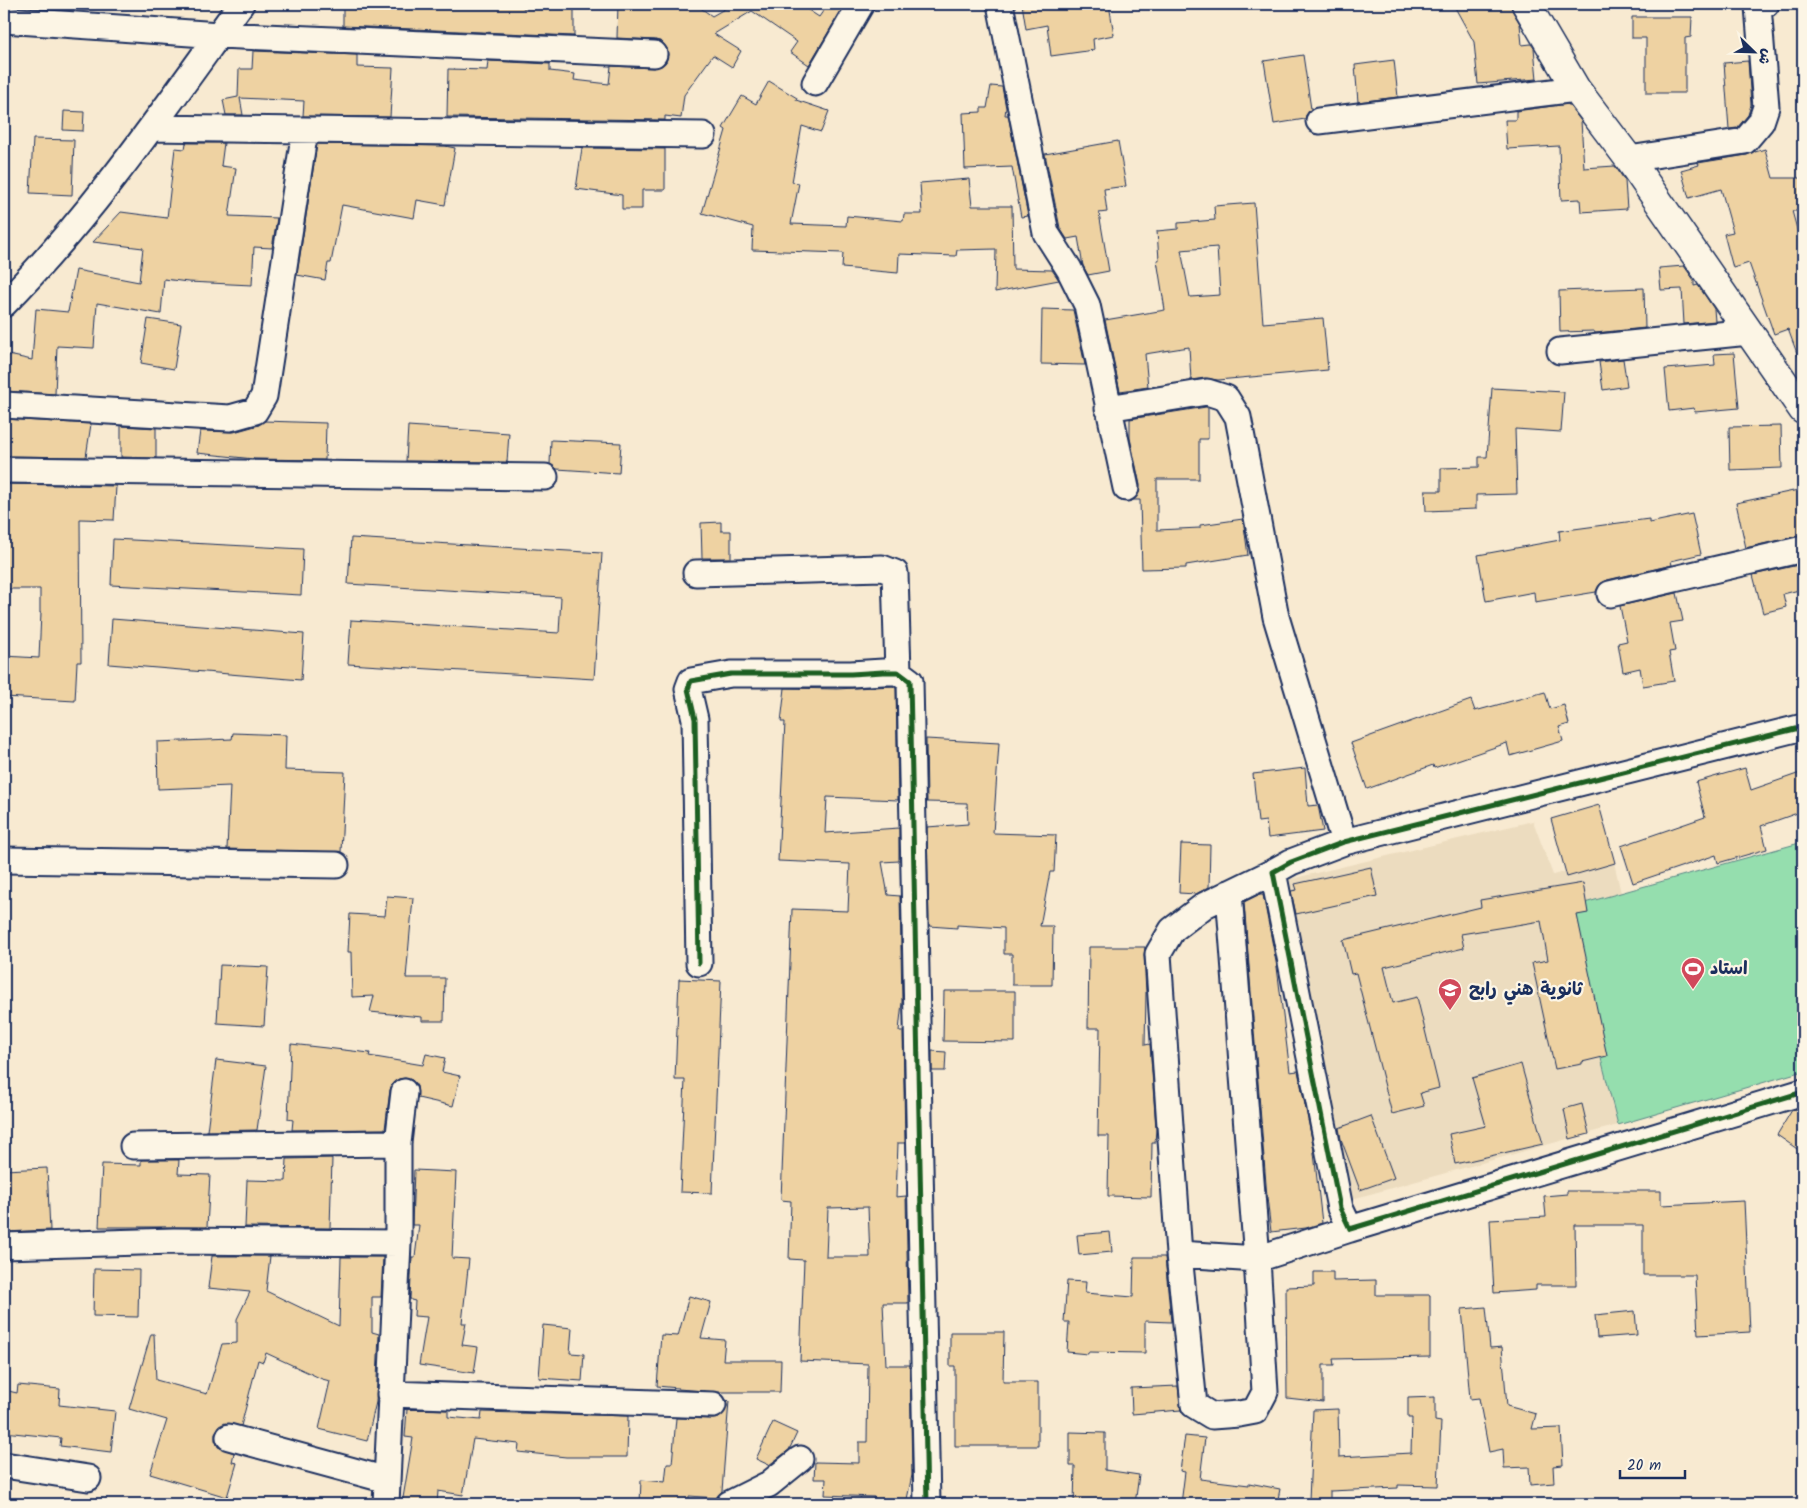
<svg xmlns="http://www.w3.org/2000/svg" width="1807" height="1508" viewBox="0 0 1807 1508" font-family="Kalam,'Playpen Sans Arabic',sans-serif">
  <rect width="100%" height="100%" fill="#f8ead1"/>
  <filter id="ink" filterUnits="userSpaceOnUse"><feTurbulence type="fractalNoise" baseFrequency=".02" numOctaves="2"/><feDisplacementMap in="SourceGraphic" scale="10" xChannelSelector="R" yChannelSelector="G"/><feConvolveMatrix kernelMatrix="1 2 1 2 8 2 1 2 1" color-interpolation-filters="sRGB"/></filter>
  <g filter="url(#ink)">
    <path fill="#ecdcbf" d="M 1533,821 L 1553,875 L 1613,858 L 1621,893 L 1563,909 L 1618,1125 L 1345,1201 L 1287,880 Z"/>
    <path fill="#95deae" stroke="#588686" d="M 1803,842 L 1803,1071 L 1618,1125 L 1563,909 Z"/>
    <path fill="#eed2a2" stroke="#1b2f5e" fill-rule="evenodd" d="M 343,4 L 523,4 L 523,8 L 574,9 L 574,36 L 343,26 Z
      M 618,4 L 695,4 L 712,16 L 733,4 L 799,4 L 819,17 L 828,4 L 845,4 L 809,65 L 790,52 L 797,42 L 752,11 L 714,34 L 741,51 L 732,67 L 713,55 L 684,95 L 681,118 L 665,116 L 665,120 L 447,117 L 448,69 L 487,70 L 488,61 L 550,64 L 550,71 L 575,74 L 574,80 L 609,84 L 611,66 L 653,68 L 661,66 L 666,62 L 668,55 L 667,48 L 662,42 L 655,40 L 617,38 Z
      M 1022,4 L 1109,4 L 1114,35 L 1093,39 L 1094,50 L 1051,56 L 1047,25 L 1026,29 Z
      M 1453,4 L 1510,4 L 1513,12 L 1520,24 L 1522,45 L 1531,44 L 1534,48 L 1537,79 L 1478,84 L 1474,42 Z
      M 1632,17 L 1692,17 L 1691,37 L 1685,38 L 1685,93 L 1646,93 L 1646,38 L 1632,38 Z
      M 253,51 L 357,55 L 357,67 L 393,68 L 390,117 L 303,116 L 304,101 L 240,98 L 243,115 L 226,115 L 223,100 L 238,97 L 239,69 L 252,69 Z
      M 1303,55 L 1311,109 L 1306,115 L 1305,119 L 1274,124 L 1264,61 Z
      M 1394,60 L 1398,97 L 1358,102 L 1355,65 Z
      M 1748,61 L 1751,105 L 1748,115 L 1737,128 L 1729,129 L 1724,63 Z
      M 769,81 L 797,98 L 796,100 L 829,111 L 821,132 L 802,126 L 792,182 L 799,183 L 791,224 L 846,226 L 847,216 L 903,221 L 904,214 L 922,214 L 920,183 L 969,179 L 972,206 L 1012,206 L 1013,269 L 1052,270 L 1059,280 L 995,292 L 996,249 L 957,250 L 956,256 L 899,254 L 898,273 L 842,268 L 843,253 L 752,250 L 753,227 L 702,213 L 726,130 L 723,128 L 742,96 L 756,104 Z
      M 991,86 L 1002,87 L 1006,108 L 1005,115 L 1008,115 L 1028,216 L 1021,217 L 1012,167 L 965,169 L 963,113 L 981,112 L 981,108 L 987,108 Z
      M 1568,104 L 1581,121 L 1584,168 L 1615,166 L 1625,181 L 1627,209 L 1581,212 L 1580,199 L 1561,200 L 1559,146 L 1507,149 L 1505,120 L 1516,120 L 1516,111 Z
      M 64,111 L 84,112 L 83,131 L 63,130 Z
      M 33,139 L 74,140 L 72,195 L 30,193 Z
      M 1118,141 L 1126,186 L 1104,189 L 1107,212 L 1099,213 L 1109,271 L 1088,275 L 1083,266 L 1078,237 L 1067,239 L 1060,228 L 1045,154 Z
      M 186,143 L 224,143 L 221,166 L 236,168 L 229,216 L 277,218 L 272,248 L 254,247 L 252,285 L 188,282 L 164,279 L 161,314 L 97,303 L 94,348 L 57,346 L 55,394 L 4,391 L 4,354 L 32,360 L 36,309 L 68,312 L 76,270 L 139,282 L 143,248 L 93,242 L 121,212 L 167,218 L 175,148 L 185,149 Z
      M 317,144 L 445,146 L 455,148 L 445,205 L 417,200 L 414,218 L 342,205 L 331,263 L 328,263 L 325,280 L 297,275 Z
      M 582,148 L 665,149 L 665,190 L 642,190 L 642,209 L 622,209 L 622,195 L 576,189 Z
      M 1765,149 L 1773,178 L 1802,178 L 1803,211 L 1792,211 L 1803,251 L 1803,364 L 1801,364 L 1788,329 L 1774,334 L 1749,263 L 1733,268 L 1724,234 L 1733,232 L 1721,189 L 1689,198 L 1681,170 L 1699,165 L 1698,163 L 1747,155 L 1755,151 L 1755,152 Z
      M 1254,203 L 1263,323 L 1323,318 L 1328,370 L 1218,380 L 1205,378 L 1191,380 L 1189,347 L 1145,354 L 1148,387 L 1120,391 L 1105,320 L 1165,310 L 1157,260 L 1159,260 L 1157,231 L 1178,229 L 1178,223 L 1215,220 L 1214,206 ZM 1217,247 L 1220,295 L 1190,297 L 1181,250 Z
      M 1684,266 L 1694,280 L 1694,286 L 1698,285 L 1714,309 L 1715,321 L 1684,324 L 1682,289 L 1661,290 L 1659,268 Z
      M 1644,288 L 1645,328 L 1595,333 L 1594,331 L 1560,332 L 1559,291 Z
      M 1042,309 L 1073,310 L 1085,365 L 1041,364 Z
      M 148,319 L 181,324 L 174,369 L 141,363 Z
      M 1734,353 L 1739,408 L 1695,412 L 1694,408 L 1669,411 L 1665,369 L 1715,365 L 1714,354 Z
      M 1623,359 L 1627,386 L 1603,390 L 1599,362 Z
      M 1492,388 L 1564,392 L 1561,432 L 1515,429 L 1517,494 L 1476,495 L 1476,509 L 1426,511 L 1425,491 L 1441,491 L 1441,468 L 1479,467 L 1479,457 L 1487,457 Z
      M 1206,407 L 1208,408 L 1208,439 L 1199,439 L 1199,479 L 1157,479 L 1157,530 L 1200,528 L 1200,525 L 1243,519 L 1248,555 L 1186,565 L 1186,568 L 1142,569 L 1140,500 L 1132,500 L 1139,493 L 1140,485 L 1130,438 L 1130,419 Z
      M 4,419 L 91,424 L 86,457 L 4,456 Z
      M 264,421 L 326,423 L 325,460 L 254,459 L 197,453 L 200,431 L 234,432 L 259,425 Z
      M 121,426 L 156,428 L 156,458 L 121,457 Z
      M 408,426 L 509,433 L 507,462 L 406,461 Z
      M 1781,426 L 1782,468 L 1730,470 L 1729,427 Z
      M 551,440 L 621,443 L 619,473 L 557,469 L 550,464 Z
      M 4,484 L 116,486 L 114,520 L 80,519 L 81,662 L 77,662 L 75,701 L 4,697 L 4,656 L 39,658 L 41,613 L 40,613 L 40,589 L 4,589 Z
      M 1803,489 L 1803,535 L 1746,548 L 1736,503 Z
      M 1692,514 L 1701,554 L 1671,561 L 1672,565 L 1607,580 L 1600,584 L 1596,592 L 1535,602 L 1534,592 L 1486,601 L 1478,555 L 1560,540 L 1559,531 L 1649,519 L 1649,523 Z
      M 721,522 L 721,531 L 731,531 L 731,558 L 702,558 L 701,523 Z
      M 351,538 L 602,553 L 594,679 L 348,664 L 351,620 L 559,633 L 561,597 L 348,584 Z
      M 113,539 L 303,549 L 301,595 L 111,585 Z
      M 1803,564 L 1803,589 L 1783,594 L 1786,607 L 1763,613 L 1753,575 Z
      M 1677,593 L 1683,621 L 1670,623 L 1675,651 L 1669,652 L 1674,681 L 1643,686 L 1640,668 L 1623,672 L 1618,643 L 1627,641 L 1620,606 Z
      M 112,619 L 304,634 L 301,680 L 109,664 Z
      M 893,686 L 896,688 L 898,800 L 827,797 L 825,833 L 899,828 L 899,861 L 882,862 L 888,895 L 900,896 L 902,1002 L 899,1031 L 903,1031 L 905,1143 L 898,1143 L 896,1197 L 906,1196 L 908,1303 L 883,1303 L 886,1365 L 910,1365 L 912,1475 L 906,1504 L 873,1504 L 874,1497 L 825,1495 L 826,1479 L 814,1479 L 815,1462 L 859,1463 L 859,1442 L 867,1442 L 868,1364 L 800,1361 L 804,1260 L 789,1259 L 791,1201 L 781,1200 L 792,909 L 848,911 L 850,864 L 778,861 L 785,722 L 781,722 L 785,688 L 837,689 ZM 868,1207 L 870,1257 L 826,1257 L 828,1208 Z
      M 1545,692 L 1550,709 L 1564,705 L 1569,724 L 1559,727 L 1563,741 L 1510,756 L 1507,743 L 1434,768 L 1433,765 L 1367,789 L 1351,743 L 1471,700 L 1475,711 Z
      M 233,733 L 286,735 L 285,770 L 345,772 L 341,852 L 227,849 L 230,786 L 158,789 L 157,742 L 232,739 Z
      M 926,739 L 999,743 L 993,833 L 1056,835 L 1054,872 L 1050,872 L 1040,926 L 1053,926 L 1052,985 L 1012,985 L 1012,954 L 1004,954 L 1004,928 L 957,925 L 957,928 L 929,926 L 927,827 L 968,824 L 967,803 L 927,802 Z
      M 1305,768 L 1308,806 L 1318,805 L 1323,831 L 1268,838 L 1266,821 L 1258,822 L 1253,774 Z
      M 1745,768 L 1751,790 L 1803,772 L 1803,811 L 1761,826 L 1767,849 L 1718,863 L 1716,855 L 1633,883 L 1621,846 L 1705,817 L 1696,782 Z
      M 1599,805 L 1615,863 L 1567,877 L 1551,819 Z
      M 1181,844 L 1210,845 L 1209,887 L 1196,894 L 1179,893 Z
      M 1371,867 L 1377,896 L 1296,914 L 1291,891 L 1297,890 L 1295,884 Z
      M 1583,883 L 1588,913 L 1577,915 L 1607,1056 L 1582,1062 L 1582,1064 L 1555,1069 L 1532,963 L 1548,960 L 1541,921 L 1461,934 L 1464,948 L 1384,967 L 1393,1003 L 1417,997 L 1439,1088 L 1420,1093 L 1424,1106 L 1392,1114 L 1356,973 L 1351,974 L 1343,940 L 1481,907 L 1480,900 Z
      M 1258,895 L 1263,895 L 1277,967 L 1290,1072 L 1298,1071 L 1313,1144 L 1322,1223 L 1306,1228 L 1271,1232 L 1267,1197 L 1244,902 Z
      M 387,896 L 413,898 L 406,978 L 445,978 L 444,1021 L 422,1021 L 422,1017 L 370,1012 L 374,996 L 352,997 L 351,952 L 348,952 L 350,914 L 385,916 Z
      M 1089,947 L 1145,947 L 1144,955 L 1146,993 L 1145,1045 L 1150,1044 L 1156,1129 L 1155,1143 L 1152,1143 L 1151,1197 L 1108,1196 L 1109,1136 L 1098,1136 L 1100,1028 L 1088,1028 Z
      M 220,965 L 268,967 L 264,1026 L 217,1023 Z
      M 679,979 L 721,981 L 712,1193 L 680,1192 L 685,1080 L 675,1080 Z
      M 944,991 L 1015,991 L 1015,1042 L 943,1041 Z
      M 291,1044 L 370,1053 L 369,1056 L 423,1065 L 426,1054 L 445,1058 L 442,1072 L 460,1076 L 453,1106 L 418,1098 L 417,1086 L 412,1080 L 405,1078 L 399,1079 L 393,1083 L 390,1090 L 385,1129 L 292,1130 L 293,1120 L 288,1119 Z
      M 932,1051 L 946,1052 L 945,1071 L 932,1071 Z
      M 216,1060 L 266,1066 L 257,1130 L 207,1131 Z
      M 1521,1064 L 1543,1144 L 1455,1164 L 1449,1134 L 1486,1126 L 1472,1078 Z
      M 1582,1104 L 1589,1134 L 1570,1139 L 1564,1109 Z
      M 1803,1107 L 1803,1153 L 1777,1135 L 1792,1110 Z
      M 1371,1116 L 1394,1178 L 1360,1190 L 1341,1139 L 1339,1128 Z
      M 332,1158 L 330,1228 L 245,1227 L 247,1180 L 286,1181 L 287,1159 Z
      M 141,1160 L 179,1160 L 178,1174 L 210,1175 L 207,1227 L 99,1227 L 102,1164 L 141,1165 Z
      M 47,1168 L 50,1230 L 4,1232 L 4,1170 Z
      M 414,1170 L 456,1172 L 452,1258 L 469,1259 L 462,1323 L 466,1323 L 462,1345 L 478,1347 L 474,1373 L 419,1365 L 427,1317 L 414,1316 L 415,1301 L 411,1300 L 410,1298 L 412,1257 L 415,1257 L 419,1225 L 412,1225 Z
      M 1567,1191 L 1661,1191 L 1661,1205 L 1744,1201 L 1750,1332 L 1698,1335 L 1695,1275 L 1643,1275 L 1643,1225 L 1575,1225 L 1576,1285 L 1536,1285 L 1536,1290 L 1494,1293 L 1490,1220 L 1546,1217 L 1544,1196 L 1567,1194 Z
      M 1110,1232 L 1112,1252 L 1079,1255 L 1077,1235 Z
      M 212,1256 L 270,1256 L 266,1291 L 339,1326 L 341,1257 L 383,1257 L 381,1297 L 372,1297 L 372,1332 L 379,1334 L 376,1402 L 367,1441 L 319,1429 L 330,1381 L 322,1379 L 266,1353 L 263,1362 L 258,1360 L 241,1426 L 225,1423 L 219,1426 L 215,1433 L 215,1440 L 218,1447 L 234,1453 L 232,1462 L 237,1463 L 227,1497 L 150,1474 L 167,1420 L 129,1409 L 151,1334 L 154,1334 L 156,1380 L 207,1394 L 222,1344 L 237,1343 L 237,1319 L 250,1292 L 208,1288 Z
      M 1134,1257 L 1165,1257 L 1171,1322 L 1145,1321 L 1145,1353 L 1088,1352 L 1088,1354 L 1067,1352 L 1069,1322 L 1064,1322 L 1067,1281 L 1086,1282 L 1085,1293 L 1133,1297 Z
      M 94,1269 L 139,1270 L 138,1317 L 93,1316 Z
      M 1314,1272 L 1333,1272 L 1333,1281 L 1376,1280 L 1376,1295 L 1430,1295 L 1430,1357 L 1333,1359 L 1334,1365 L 1323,1365 L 1323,1402 L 1287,1398 L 1286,1287 L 1314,1286 Z
      M 689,1296 L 711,1302 L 701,1338 L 725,1340 L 723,1360 L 781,1360 L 780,1392 L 717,1392 L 678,1389 L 678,1388 L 657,1386 L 661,1335 L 678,1336 Z
      M 1486,1307 L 1490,1348 L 1502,1347 L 1507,1406 L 1536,1414 L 1532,1429 L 1561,1428 L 1563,1465 L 1553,1466 L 1554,1483 L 1530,1485 L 1529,1467 L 1504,1468 L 1503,1449 L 1489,1452 L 1479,1398 L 1470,1399 L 1462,1309 Z
      M 1635,1311 L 1637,1335 L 1597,1338 L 1595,1315 Z
      M 543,1325 L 572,1328 L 570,1353 L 584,1354 L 582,1381 L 539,1378 Z
      M 950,1332 L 1004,1332 L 1003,1382 L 1038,1382 L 1038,1446 L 955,1446 L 955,1366 L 950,1366 Z
      M 18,1385 L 60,1389 L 59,1405 L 115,1411 L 111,1452 L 60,1446 L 61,1438 L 4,1432 L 4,1390 L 17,1393 Z
      M 1178,1386 L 1181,1410 L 1132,1414 L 1131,1388 Z
      M 1435,1397 L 1435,1421 L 1441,1422 L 1438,1486 L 1398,1485 L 1398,1488 L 1330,1491 L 1330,1501 L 1309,1500 L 1313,1410 L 1338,1409 L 1339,1457 L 1411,1453 L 1412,1418 L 1408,1418 L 1408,1398 Z
      M 726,1400 L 729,1401 L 722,1491 L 716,1498 L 689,1496 L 689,1504 L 640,1504 L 641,1480 L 665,1482 L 667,1464 L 672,1464 L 676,1418 L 713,1419 L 719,1418 L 725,1412 L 727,1406 Z
      M 407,1409 L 448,1410 L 448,1417 L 481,1420 L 482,1412 L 628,1416 L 627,1457 L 566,1457 L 518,1452 L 519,1444 L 473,1439 L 463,1495 L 438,1491 L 437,1504 L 402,1504 L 413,1438 L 405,1437 Z
      M 773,1422 L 797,1433 L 789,1450 L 769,1465 L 756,1459 Z
      M 1070,1432 L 1105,1433 L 1105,1470 L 1139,1475 L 1135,1504 L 1074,1504 L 1075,1466 L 1070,1466 Z
      M 1185,1436 L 1205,1438 L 1200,1479 L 1249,1485 L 1249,1483 L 1280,1489 L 1277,1504 L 1181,1504 L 1185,1472 L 1180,1471 Z"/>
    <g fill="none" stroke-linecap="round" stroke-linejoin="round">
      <g stroke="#1b2f5e" stroke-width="29">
        <path id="street" d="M 1000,4 L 1046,233 L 1069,269 L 1087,305 L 1126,488
          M 4,20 L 219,35 L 654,54
          M 815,83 L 861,4
          M 1319,121 L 1576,89
          M 151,128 L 703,135
          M 1629,159 L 1745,141 L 1761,122 L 1766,107 L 1758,6 L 1766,4
          M 4,304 C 94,213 166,107 241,4
          M 1560,351 L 1749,332
          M 4,405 L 230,418 L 255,411 L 264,396 L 305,130
          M 1108,408 L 1207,392 L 1226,398 L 1238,417 L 1276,617 L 1344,842
          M 4,470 L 545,477
          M 696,573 L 882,568 L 895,573 L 898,672
          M 1610,594 L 1803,549
          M 1803,727 L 1344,842 L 1291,862 L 1273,872 L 1340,1208 L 1350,1229 L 1803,1092
          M 4,860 L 336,865
          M 1229,893 L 1257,1259 L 1265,1392 L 1255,1411 L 1239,1414 L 1212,1416 L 1194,1405 L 1179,1254 L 1158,954 L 1172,930 L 1205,905 L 1273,872
          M 699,963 L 695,719 L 688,689 L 691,681 L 731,674 L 851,674 L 883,672 L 898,672 L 910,681 L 927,1504
          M 133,1146 L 398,1143
          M 4,1246 L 174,1241 L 398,1243
          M 1179,1254 L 1257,1259 L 1350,1229
          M 390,1394 L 713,1405
          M 229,1437 L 387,1480
          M 4,1465 L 88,1478
          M 386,1504 L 398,1243 L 398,1143 L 404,1092
          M 729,1504 L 769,1484 L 800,1459"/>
      </g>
      <g stroke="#1b2f5e" stroke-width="31">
        <path id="secondary" d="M 1526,4 L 1576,89 L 1629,159 L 1803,410"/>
      </g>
      <use href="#street" stroke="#fcf5e5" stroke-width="25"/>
      <use href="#secondary" stroke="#fcf5e5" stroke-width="28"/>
      <g stroke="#fcf5e5" stroke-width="8">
        <path id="cycleway" d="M 1803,727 L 1344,842 L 1291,862 L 1273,872 L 1340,1208 L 1350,1229 L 1803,1092
          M 699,963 L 695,719 L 688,689 L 691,681 L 731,674 L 851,674 L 883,672 L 898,672 L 910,681 L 927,1504"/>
      </g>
      <use href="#cycleway" stroke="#1b5e20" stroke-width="5"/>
    </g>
  </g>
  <defs>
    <g id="stadium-pin" transform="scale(1.25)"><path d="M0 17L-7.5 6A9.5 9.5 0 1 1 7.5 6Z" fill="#d1495b" stroke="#fcf5e5"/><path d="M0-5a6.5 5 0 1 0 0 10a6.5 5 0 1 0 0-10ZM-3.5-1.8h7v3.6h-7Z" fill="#fff"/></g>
    <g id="school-pin" transform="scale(1.25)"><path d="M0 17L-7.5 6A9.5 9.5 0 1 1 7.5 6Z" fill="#d1495b" stroke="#fcf5e5"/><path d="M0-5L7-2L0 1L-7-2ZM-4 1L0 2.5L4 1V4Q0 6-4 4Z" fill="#fff"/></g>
  </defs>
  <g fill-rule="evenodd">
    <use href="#stadium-pin" x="1693" y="969"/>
    <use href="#school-pin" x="1450" y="990"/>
  </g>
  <g text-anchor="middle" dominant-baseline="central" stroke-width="4.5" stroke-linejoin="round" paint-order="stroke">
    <g font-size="18" font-weight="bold" fill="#1b2f5e" stroke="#fcf5e5" text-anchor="start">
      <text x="1710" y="969">استاد</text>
      <text x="1468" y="990">ثانوية هني رابح</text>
    </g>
  </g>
  <rect width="1807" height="1508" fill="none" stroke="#fcf5e5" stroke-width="20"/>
  <rect x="10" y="10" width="1787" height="1488" fill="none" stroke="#1b2f5e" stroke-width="2" filter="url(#ink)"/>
  <g transform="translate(1754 52) rotate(113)" stroke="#fcf5e5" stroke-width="4" paint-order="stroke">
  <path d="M0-4L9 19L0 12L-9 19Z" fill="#1b2f5e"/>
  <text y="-8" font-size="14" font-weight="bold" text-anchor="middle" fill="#1b2f5e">ش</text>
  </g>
  <path d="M1620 1470v8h65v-8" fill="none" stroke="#1b2f5e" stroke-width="2.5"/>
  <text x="1627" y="1470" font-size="15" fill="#1b2f5e" stroke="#fcf5e5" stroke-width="4" paint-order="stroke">20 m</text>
</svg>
